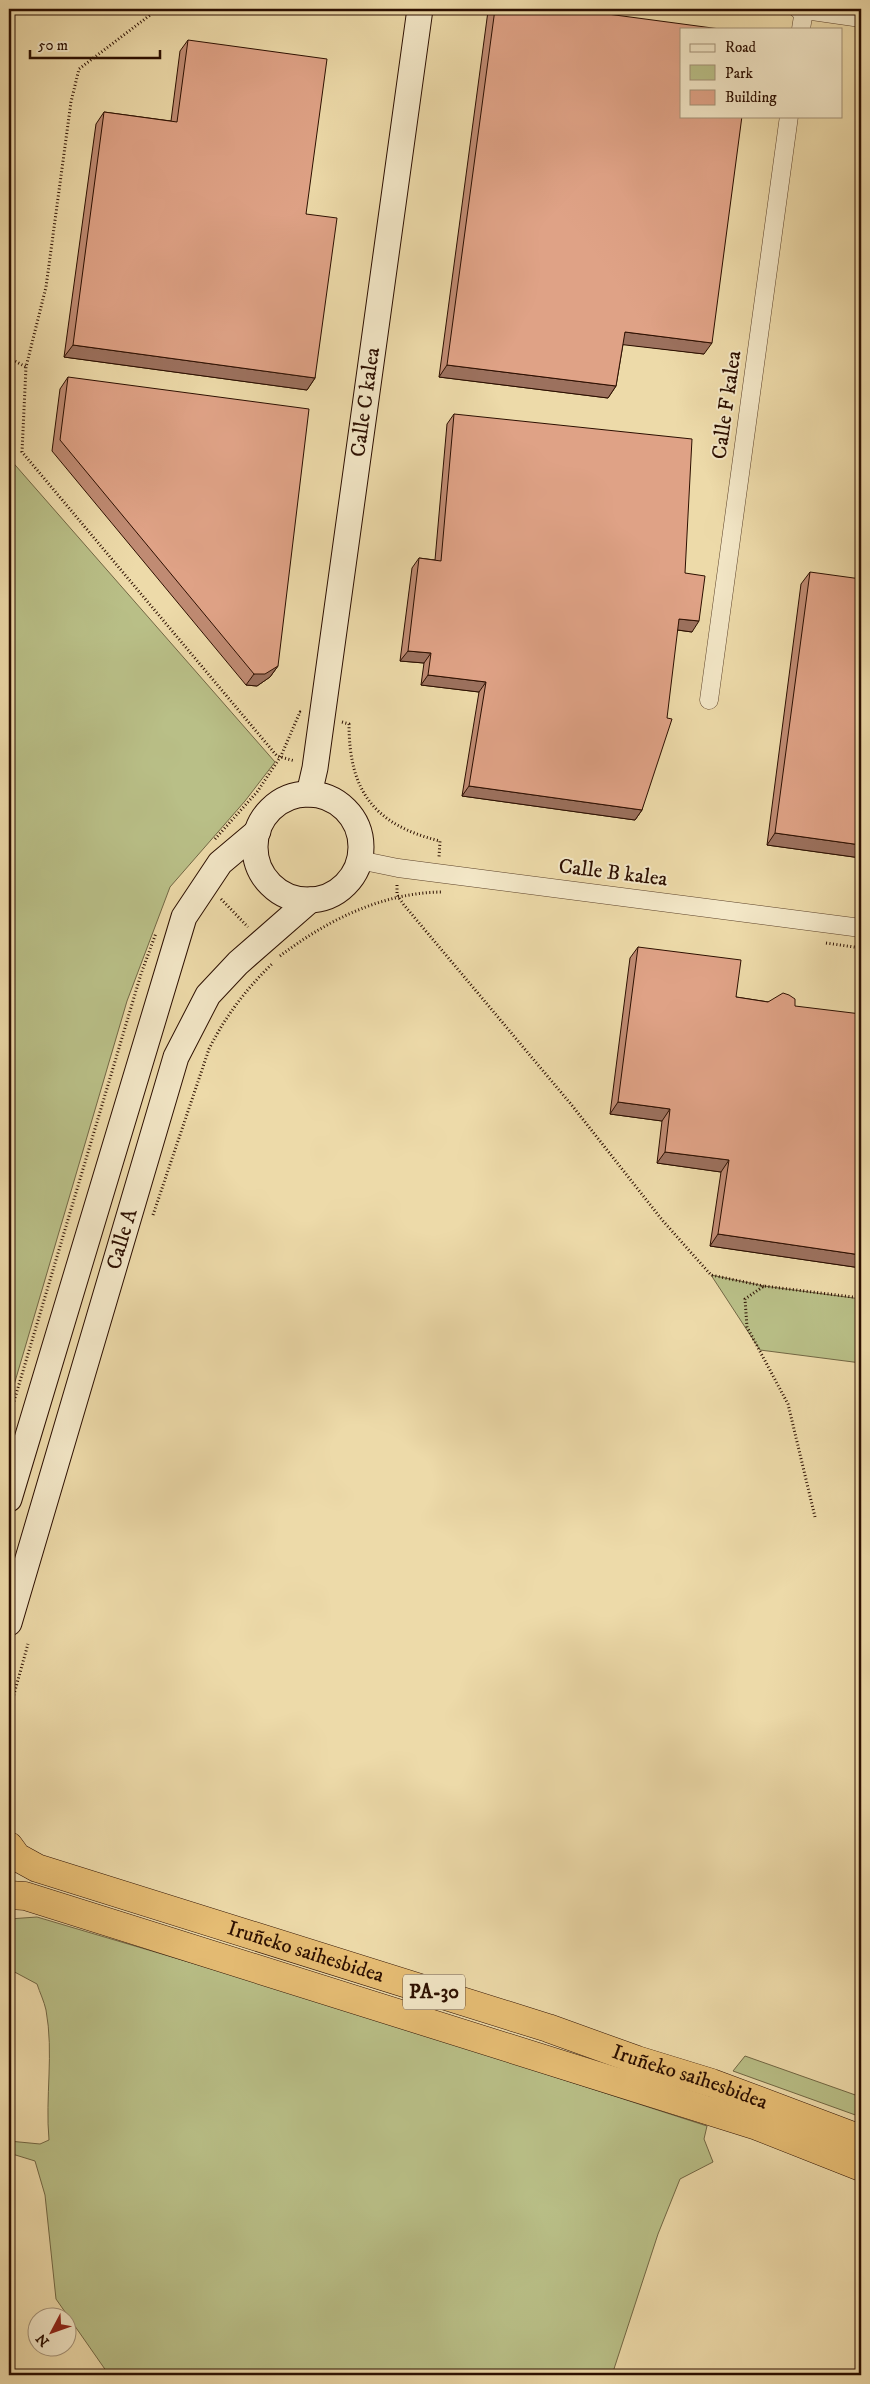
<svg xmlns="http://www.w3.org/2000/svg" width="870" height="2384" viewBox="0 0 870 2384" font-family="'IM FELL DW Pica',serif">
  <rect width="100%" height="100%" fill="#eddaa9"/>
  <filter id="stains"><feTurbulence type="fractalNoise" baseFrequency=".004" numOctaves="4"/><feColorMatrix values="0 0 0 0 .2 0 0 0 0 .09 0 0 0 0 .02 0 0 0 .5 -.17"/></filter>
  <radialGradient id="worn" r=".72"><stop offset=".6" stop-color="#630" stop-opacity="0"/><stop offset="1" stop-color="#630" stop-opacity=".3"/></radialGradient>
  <path fill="#b9bf87" stroke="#726744" d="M 9,458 L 275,762 L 245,801 L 170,887 L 127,1001 L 9,1402 Z
    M 711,1275 L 764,1286 L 861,1299 L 861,1363 L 760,1350 Z
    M 37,1917 L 317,2000 L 707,2126 L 704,2139 L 713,2162 L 680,2179 L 658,2234 L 612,2375 L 109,2375 L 56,2299 L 45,2195 L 35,2161 L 9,2153 L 9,2141 L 40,2144 L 49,2140 C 45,2097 54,2053 46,2010 C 44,2001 40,1993 37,1984 L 9,1969 L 9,1919 Z
    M 745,2056 L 861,2097 L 861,2117 L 733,2071 Z"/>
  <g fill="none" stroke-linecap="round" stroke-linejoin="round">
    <g stroke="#5c422a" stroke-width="19">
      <path id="street" d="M 798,9 L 861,18
        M 801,29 L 804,10
        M 709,700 L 789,116
        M 359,860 L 398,868 L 861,928"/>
    </g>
    <g stroke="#2c0f00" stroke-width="27">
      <g id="secondary">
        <path id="s1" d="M 309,794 L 315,768 L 420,9"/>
        <circle cx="308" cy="847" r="53"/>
        <path d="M 9,1499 L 184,917 L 220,863 L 258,831"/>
        <path id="s2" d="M 9,1623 L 176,1057 L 208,995 L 238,963 L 310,900"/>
      </g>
    </g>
    <g stroke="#2c0f00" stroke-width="29">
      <g id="highway">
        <path id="s3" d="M 9,1846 L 17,1857 L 37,1868 L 548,2028 L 637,2060 L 712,2083 L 861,2139"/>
        <path d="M 9,1895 L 25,1896 L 757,2126 L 861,2167"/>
      </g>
    </g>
    <path stroke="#2c0f00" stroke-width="3" stroke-dasharray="1 2.5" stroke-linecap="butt" d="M 158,9 L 79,69 L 71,102 L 46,287 L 26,367 L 22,452 L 277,756 L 295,761
      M 9,358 L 26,367
      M 342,722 L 349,724 C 349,791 374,825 440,841 L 439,857
      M 215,839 L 257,792 L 281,756 L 300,712 L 302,713
      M 397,885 L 397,895 L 404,905 L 570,1103 L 663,1221 L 711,1275 L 764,1286
      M 221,899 L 248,927
      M 826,943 L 861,948
      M 280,956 C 326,921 381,893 441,892
      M 153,1215 L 209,1049 C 225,1017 246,989 272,964
      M 9,1418 L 141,974 L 156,933
      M 815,1517 L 788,1404 L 747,1327 L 745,1299 L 764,1286 L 861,1298
      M 9,1712 L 28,1644
      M 9,1795 L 11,1800"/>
    <use href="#street" stroke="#f3e7c7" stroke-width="18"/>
    <use href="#secondary" stroke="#f3e7c7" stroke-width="25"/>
    <use href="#highway" stroke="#e6bd74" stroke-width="28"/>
  </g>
  <path fill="#c08b73" stroke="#2c0f00" d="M 489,9 L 570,9 L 704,354 L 623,344 L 616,386 L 608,398 L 439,377 L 488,11 Z
    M 188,40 L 306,214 L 315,378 L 307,390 L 64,357 L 96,124 L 104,112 L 171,121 L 180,51 Z
    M 68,377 L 278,666 L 270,677 L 257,686 L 246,685 L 52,451 L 60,389 Z
    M 454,414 L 685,573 L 692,632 L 677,630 L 642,810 L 635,820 L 462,796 L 479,692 L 421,685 L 424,663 L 400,661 L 412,568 L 419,558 L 435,560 L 447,424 Z
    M 810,572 L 861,858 L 767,845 L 801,584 Z
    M 638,947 L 736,997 L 795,1006 L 861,1268 L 710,1246 L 721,1172 L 657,1163 L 662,1121 L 610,1114 L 630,958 Z"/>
  <path fill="#9c715e" stroke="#2c0f00" d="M 625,332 L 712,343 L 704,354 L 617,344 Z
    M 73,345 L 315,378 L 307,390 L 64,357 Z
    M 447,365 L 616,386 L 608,398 L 439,377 Z
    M 679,619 L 699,621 L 692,632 L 671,629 Z
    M 408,651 L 431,653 L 424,663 L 400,661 Z
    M 278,666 L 270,677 L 257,686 L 246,685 L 254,674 Z
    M 428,675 L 486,682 L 479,692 L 421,685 Z
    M 469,786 L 642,810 L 635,820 L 462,796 Z
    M 775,833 L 861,845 L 861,858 L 767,845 Z
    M 618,1102 L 670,1109 L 662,1121 L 610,1114 Z
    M 665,1152 L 729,1160 L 721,1172 L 657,1163 Z
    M 718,1234 L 861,1255 L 861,1268 L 710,1246 Z"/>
  <path fill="#dfa286" stroke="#2c0f00" d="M 495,9 L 570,9 L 720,29 L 681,29 L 681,116 L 742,116 L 712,343 L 625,332 L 616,386 L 447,365 Z
    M 188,40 L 327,59 L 306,214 L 337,218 L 315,378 L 73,345 L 104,112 L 177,122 Z
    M 68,377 L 309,409 L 278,666 L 265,674 L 254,674 L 60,440 Z
    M 454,414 L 692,439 L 685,573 L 705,576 L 699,621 L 679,619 L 667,718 L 672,719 L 642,810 L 469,786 L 486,682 L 428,675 L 431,653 L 408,651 L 419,558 L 441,561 Z
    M 810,572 L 861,579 L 861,845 L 775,833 Z
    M 638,947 L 741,960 L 736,997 L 768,1002 L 783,993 L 789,995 L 795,999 L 795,1006 L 861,1014 L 861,1255 L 718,1234 L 729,1160 L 665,1152 L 670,1109 L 618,1102 Z"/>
  <g text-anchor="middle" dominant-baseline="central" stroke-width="4" stroke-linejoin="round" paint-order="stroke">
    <rect fill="#f3e7c7" stroke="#68503c" stroke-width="1" x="403" y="1974.5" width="62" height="35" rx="4"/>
    <g font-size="20" font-weight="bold" fill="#2c0f00">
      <text x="434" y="1992">PA-30</text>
    </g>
    <g font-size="21" fill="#2c0f00" stroke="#f3e7c7">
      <text stroke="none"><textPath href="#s1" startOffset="396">Calle C kalea</textPath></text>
      <text transform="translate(727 405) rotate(-82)">Calle F kalea</text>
      <text transform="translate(613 873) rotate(7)">Calle B kalea</text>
      <text stroke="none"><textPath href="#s2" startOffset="400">Calle A</textPath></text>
      <text stroke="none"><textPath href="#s3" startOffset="318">Iruñeko saihesbidea</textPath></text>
      <text stroke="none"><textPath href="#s3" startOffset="722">Iruñeko saihesbidea</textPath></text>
    </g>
  </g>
  <rect width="870" height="2384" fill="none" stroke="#eddaa9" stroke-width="30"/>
  <rect x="10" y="10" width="850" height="2364" fill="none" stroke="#2c0f00" stroke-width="2.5"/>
  <rect x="15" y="15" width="840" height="2354" fill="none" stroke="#2c0f00"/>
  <rect x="680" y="28" width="162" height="90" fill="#f3e7c7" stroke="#a39177"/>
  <rect x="690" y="44" width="25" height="8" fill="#f3e7c7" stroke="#a39177"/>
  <text x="725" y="52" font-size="15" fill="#2c0f00">Road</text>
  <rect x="690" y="65" width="25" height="15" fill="#b9bf87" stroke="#a39177"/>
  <text x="725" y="78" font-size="15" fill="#2c0f00">Park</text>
  <rect x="690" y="90" width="25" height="15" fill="#dfa286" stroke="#a39177"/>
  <text x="725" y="102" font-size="15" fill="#2c0f00">Building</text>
  <g transform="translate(52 2332) rotate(229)"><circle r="24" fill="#f3e7c7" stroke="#a39177"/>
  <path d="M0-4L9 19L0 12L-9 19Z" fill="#8f2418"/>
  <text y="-8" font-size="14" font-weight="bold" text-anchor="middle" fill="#2c0f00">N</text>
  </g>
  <path d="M30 50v8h130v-8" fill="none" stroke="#2c0f00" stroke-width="2.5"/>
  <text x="38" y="50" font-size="15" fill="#2c0f00" stroke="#f3e7c7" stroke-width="4" paint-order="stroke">50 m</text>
  <rect width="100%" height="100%" filter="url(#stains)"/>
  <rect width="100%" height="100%" fill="url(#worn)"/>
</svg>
